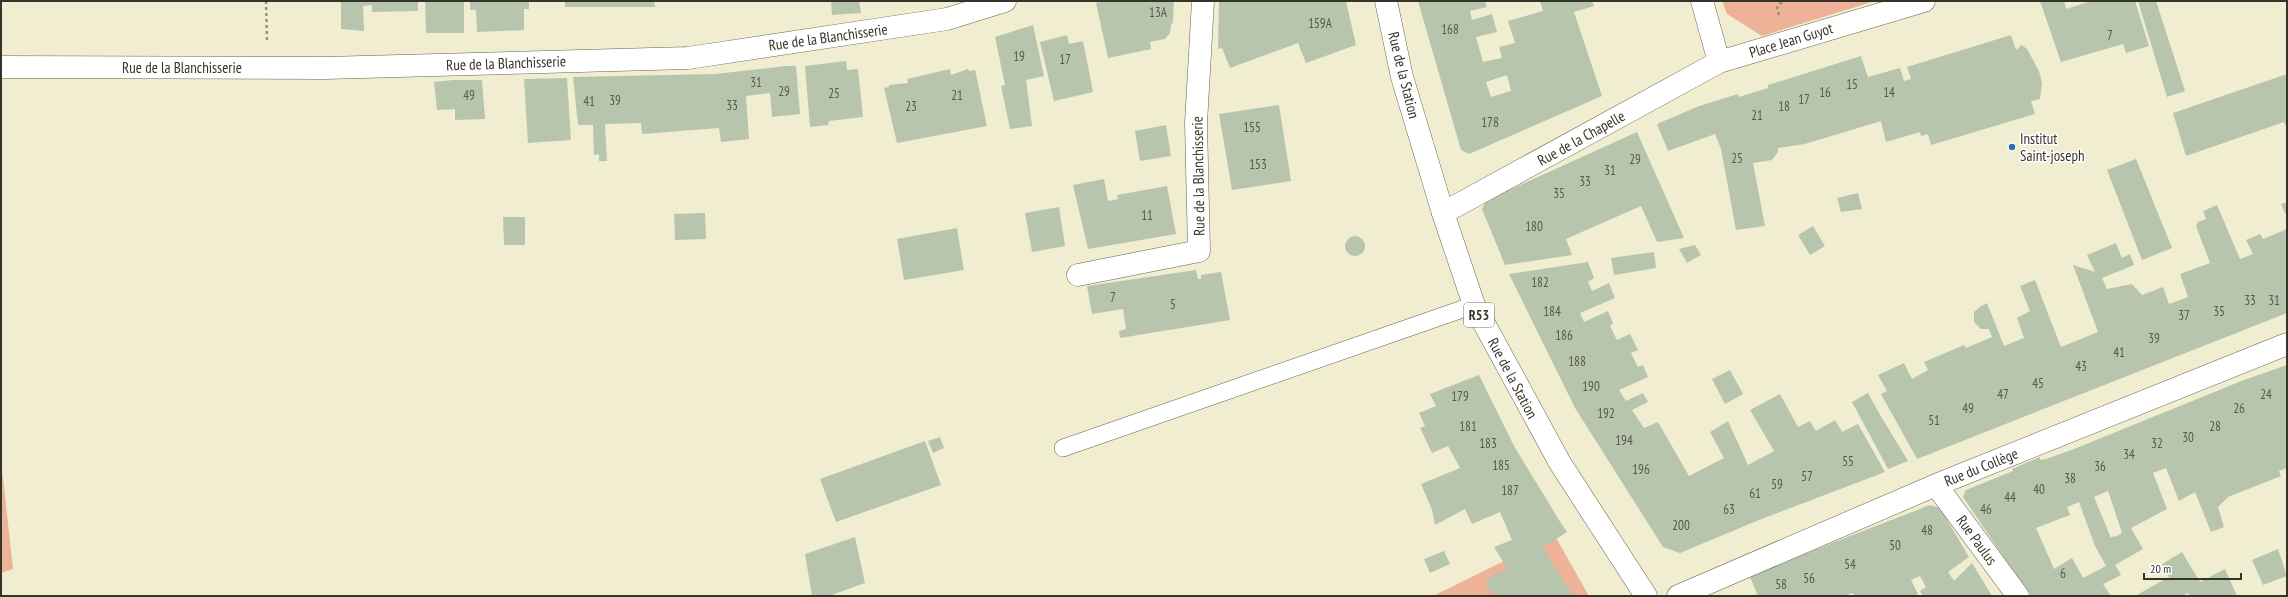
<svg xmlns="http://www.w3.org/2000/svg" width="2288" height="597" viewBox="0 0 2288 597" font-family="'PT Sans Narrow',sans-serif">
  <rect width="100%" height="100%" fill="#f0edd1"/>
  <path fill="#eeb298" d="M 1722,1 L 1875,1 L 1762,36 L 1727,14 Z
    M 1,460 L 13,569 L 1,573 Z
    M 1555,536 L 1589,596 L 1433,596 Z"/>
  <path fill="#b8c5ad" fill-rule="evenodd" d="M 341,1 L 418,1 L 418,11 L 372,12 L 372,5 L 363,6 L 364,31 L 341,29 Z
    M 425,1 L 464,1 L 464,33 L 426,33 Z
    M 470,1 L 529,1 L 529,9 L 524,9 L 524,30 L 477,32 L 476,10 L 470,10 Z
    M 565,1 L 654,1 L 655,7 L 565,7 Z
    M 831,1 L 859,1 L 861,13 L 832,15 Z
    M 1102,1 L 1174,1 L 1173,23 L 1171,24 L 1170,33 L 1165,39 L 1150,42 L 1151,49 L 1108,58 L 1096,3 Z
    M 1219,1 L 1346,1 L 1356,45 L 1306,63 L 1298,43 L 1230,68 L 1222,48 L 1218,49 Z
    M 1418,1 L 1485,1 L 1487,7 L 1470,11 L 1472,20 L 1492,14 L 1497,32 L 1476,37 L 1483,62 L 1502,58 L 1499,47 L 1515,43 L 1508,21 L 1543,11 L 1540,1 L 1592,1 L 1594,6 L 1574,12 L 1602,96 L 1469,154 L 1461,150 ZM 1507,75 L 1511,91 L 1491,97 L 1486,82 Z
    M 2040,1 L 2064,1 L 2066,9 L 2091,1 L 2135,1 L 2149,46 L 2126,53 L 2123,44 L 2061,62 Z
    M 2138,1 L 2156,1 L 2185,91 L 2167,97 Z
    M 1033,25 L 1044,76 L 1026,80 L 1032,126 L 1010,129 L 1001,86 L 1005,85 L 995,37 Z
    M 1067,35 L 1069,44 L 1083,41 L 1093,92 L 1054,101 L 1040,42 Z
    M 2011,35 L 2016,50 L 2022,45 L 2027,49 L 2039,71 L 2042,83 L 2040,99 L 2031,101 L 2035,114 L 1931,145 L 1928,134 L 1921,136 L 1920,132 L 1886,142 L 1881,121 L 1805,144 L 1778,148 L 1778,152 L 1772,160 L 1753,163 L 1765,226 L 1736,230 L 1721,149 L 1715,134 L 1668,151 L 1657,124 L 1699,106 L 1738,94 L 1739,97 L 1768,88 L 1768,85 L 1861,56 L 1868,77 L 1900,68 L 1904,81 L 1911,79 L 1907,67 Z
    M 846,61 L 847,70 L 858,69 L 863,117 L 829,121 L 828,125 L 810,127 L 805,66 Z
    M 787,66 L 796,66 L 800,114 L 772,117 L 770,93 L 746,96 L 749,139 L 721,142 L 719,128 L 642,134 L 641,123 L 605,124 L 607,161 L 599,161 L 599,154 L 594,155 L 593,125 L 578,125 L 573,77 L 715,74 Z
    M 950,69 L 951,75 L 968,69 L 969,71 L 975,70 L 987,126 L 897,143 L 884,88 L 889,87 L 889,85 L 908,83 L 907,79 Z
    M 2287,74 L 2287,130 L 2284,122 L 2186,156 L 2173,113 Z
    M 567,78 L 571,140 L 528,143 L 524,79 Z
    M 453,80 L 482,80 L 485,119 L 455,120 L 455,109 L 437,110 L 434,82 Z
    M 1279,105 L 1291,181 L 1232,190 L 1219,114 Z
    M 1166,125 L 1171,156 L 1140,161 L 1135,131 Z
    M 1637,132 L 1684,238 L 1657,242 L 1641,206 L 1566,239 L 1572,255 L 1505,265 L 1482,209 L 1488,197 L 1509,190 Z
    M 2136,159 L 2172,248 L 2142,260 L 2107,170 Z
    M 1104,179 L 1108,201 L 1118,199 L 1117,195 L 1167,186 L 1176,234 L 1088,249 L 1073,185 Z
    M 1858,193 L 1862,209 L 1841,212 L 1837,198 Z
    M 2287,202 L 2287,217 L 2281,204 Z
    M 2217,205 L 2240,259 L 2253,254 L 2246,240 L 2260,234 L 2263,239 L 2287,229 L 2287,313 L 1917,459 L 1881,394 L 1887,391 L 1878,375 L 1904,363 L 1912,379 L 1928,370 L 1924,362 L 1964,345 L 1966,348 L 1992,337 L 1989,329 L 1981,329 L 1974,322 L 1974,312 L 1981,306 L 1987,303 L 2004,346 L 2024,338 L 2017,318 L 2030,311 L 2020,286 L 2035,280 L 2061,347 L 2098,332 L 2073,265 L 2095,272 L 2087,255 L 2116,243 L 2122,258 L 2130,254 L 2134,265 L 2102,278 L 2107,289 L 2132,284 L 2142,295 L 2163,287 L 2169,304 L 2188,297 L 2180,274 L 2210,263 L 2196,226 L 2198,222 L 2206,219 L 2203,211 Z
    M 1059,207 L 1065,246 L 1032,252 L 1025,213 Z
    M 705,213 L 706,239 L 675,240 L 674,214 Z
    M 503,217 L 525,217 L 525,245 L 504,245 Z
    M 1813,226 L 1825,246 L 1810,255 L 1798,235 Z
    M 957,228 L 964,270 L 904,280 L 897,239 Z
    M1345 246a10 10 0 1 1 20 0a10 10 0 1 1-20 0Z
    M 1695,245 L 1701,255 L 1687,263 L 1679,249 Z
    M 1654,252 L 1656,268 L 1614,275 L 1611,258 Z
    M 1588,262 L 1594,278 L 1588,282 L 1592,291 L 1609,283 L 1615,298 L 1580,313 L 1584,322 L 1608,311 L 1613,323 L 1610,326 L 1617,340 L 1630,334 L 1638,350 L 1631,353 L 1638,367 L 1643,365 L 1648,377 L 1619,390 L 1626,401 L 1643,393 L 1648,402 L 1632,410 L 1644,428 L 1658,422 L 1689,476 L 1724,458 L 1710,432 L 1728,421 L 1748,465 L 1774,451 L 1750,410 L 1780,394 L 1798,427 L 1810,421 L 1816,431 L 1835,420 L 1842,432 L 1858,424 L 1885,472 L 1759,520 L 1680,553 L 1663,547 L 1575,408 L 1509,274 Z
    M 1196,270 L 1198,279 L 1201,279 L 1201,275 L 1221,272 L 1230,320 L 1120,338 L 1119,331 L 1126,329 L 1123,309 L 1092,314 L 1087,286 Z
    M 2287,365 L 2287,468 L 2279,471 L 2281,476 L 2228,497 L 2218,507 L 2224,527 L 2211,532 L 2195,492 L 2179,501 L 2166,468 L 2153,473 L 2167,509 L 2131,528 L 2143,549 L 2115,565 L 2121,575 L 2103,584 L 2111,596 L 2030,596 L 1963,497 L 1966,490 L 2013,471 L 2012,469 L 2040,457 L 2040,460 L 2046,459 L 2074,449 L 2244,380 ZM 2108,491 L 2122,533 L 2115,537 L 2113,536 L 2111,538 L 2094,497 ZM 2079,502 L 2095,546 L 2106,566 L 2083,578 L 2072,558 L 2054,569 L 2036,528 L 2070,515 L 2067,507 Z
    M 1730,370 L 1743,394 L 1725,404 L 1712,379 Z
    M 1479,375 L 1514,446 L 1559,520 L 1555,522 L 1559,520 L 1567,532 L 1543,547 L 1573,596 L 1494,596 L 1485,581 L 1507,568 L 1494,547 L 1512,540 L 1500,512 L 1472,524 L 1465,509 L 1435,525 L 1432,510 L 1421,484 L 1460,468 L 1448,446 L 1432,453 L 1420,428 L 1425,426 L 1419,413 L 1436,406 L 1430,394 Z
    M 1868,393 L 1879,413 L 1908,461 L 1888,469 L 1852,402 Z
    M 940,437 L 944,448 L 933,453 L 928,441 Z
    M 925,441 L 941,485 L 836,522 L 820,479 Z
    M 1930,505 L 1940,508 L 1969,557 L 1948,572 L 1954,581 L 1972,563 L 1992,596 L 1923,596 L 1920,591 L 1926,587 L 1920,576 L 1911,580 L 1918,594 L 1914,596 L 1854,596 L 1853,593 L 1844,596 L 1758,596 L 1750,577 L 1761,573 L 1760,571 Z
    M 855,537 L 865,583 L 829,596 L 812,596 L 805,554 Z
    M 2278,549 L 2287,576 L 2263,585 L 2252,560 Z
    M 1444,551 L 1450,564 L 1430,573 L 1424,559 Z
    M 2182,552 L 2200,582 L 2225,569 L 2237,596 L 2190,596 L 2188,593 L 2182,596 L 2135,596 L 2169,577 L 2162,564 Z"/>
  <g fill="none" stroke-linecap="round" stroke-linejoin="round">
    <g stroke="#67644c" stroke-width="18">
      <path id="service" d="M 1063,448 L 1474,305"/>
    </g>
    <g stroke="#67644c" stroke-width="23">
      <path id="minor" d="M 1702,1 L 1719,62
        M 1,67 L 325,68 L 688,58 L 947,19 L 1005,1
        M 1443,213 L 1719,62 L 1924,1
        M 1078,275 L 1199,251 L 1196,123 L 1203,1
        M 1936,485 L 2018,596
        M 1678,596 L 1936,485 L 2287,344"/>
    </g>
    <g stroke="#67644c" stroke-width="23">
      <path id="primary" d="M 1386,1 L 1402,77 L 1443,213 L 1474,305 L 1560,463 L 1646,596"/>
    </g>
    <path stroke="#95927f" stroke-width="2.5" stroke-dasharray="3 3" stroke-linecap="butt" d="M 266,1 L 267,41
      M 1779,15 L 1777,8 L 1782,1"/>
    <use href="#service" stroke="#fff" stroke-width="17"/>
    <use href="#minor" stroke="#fff" stroke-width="22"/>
    <use href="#primary" stroke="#fff" stroke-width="22"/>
  </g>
  <circle fill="#3171a8" stroke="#fff" stroke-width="1.5" cx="2012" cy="147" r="4"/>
  <g text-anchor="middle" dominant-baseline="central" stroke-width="3" stroke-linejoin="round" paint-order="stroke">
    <g font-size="13" fill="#56584b">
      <text x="1158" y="12">13A</text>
      <text x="1320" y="23">159A</text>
      <text x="1450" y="29">168</text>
      <text x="2110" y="35">7</text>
      <text x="1019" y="56">19</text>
      <text x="1065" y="59">17</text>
      <text x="756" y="82">31</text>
      <text x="1852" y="84">15</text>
      <text x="784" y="91">29</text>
      <text x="1825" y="92">16</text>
      <text x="1889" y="92">14</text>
      <text x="834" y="93">25</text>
      <text x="469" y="95">49</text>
      <text x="957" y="95">21</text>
      <text x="1804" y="99">17</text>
      <text x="615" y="100">39</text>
      <text x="589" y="101">41</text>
      <text x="732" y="105">33</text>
      <text x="911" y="106">23</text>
      <text x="1784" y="106">18</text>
      <text x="1757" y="115">21</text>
      <text x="1490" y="122">178</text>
      <text x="1252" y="127">155</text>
      <text x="1737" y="158">25</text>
      <text x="1635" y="159">29</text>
      <text x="1258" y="164">153</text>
      <text x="1610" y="170">31</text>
      <text x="1585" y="181">33</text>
      <text x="1559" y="193">35</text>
      <text x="1147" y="215">11</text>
      <text x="1534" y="226">180</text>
      <text x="1540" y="282">182</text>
      <text x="1113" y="297">7</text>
      <text x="2250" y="300">33</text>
      <text x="2274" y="300">31</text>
      <text x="1173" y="304">5</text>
      <text x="1552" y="311">184</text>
      <text x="2219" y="311">35</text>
      <text x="2184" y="315">37</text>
      <text x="1564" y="335">186</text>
      <text x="2154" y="338">39</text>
      <text x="2119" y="352">41</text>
      <text x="1577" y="361">188</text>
      <text x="2081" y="366">43</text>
      <text x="2038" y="383">45</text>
      <text x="1591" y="386">190</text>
      <text x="2003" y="394">47</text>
      <text x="2266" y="394">24</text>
      <text x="1460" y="396">179</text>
      <text x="1968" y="408">49</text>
      <text x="2239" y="408">26</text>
      <text x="1606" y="413">192</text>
      <text x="1934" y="420">51</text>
      <text x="1468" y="426">181</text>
      <text x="2215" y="426">28</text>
      <text x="2188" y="437">30</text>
      <text x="1624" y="440">194</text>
      <text x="1488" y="443">183</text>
      <text x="2157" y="443">32</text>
      <text x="2129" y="454">34</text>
      <text x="1848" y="461">55</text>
      <text x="1501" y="465">185</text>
      <text x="2100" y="466">36</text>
      <text x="1641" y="469">196</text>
      <text x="1807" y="476">57</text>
      <text x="2070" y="478">38</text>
      <text x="1777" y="484">59</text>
      <text x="2039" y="489">40</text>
      <text x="1510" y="490">187</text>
      <text x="1755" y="493">61</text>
      <text x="2010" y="497">44</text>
      <text x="1729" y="509">63</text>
      <text x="1986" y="509">46</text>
      <text x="1681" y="525">200</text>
      <text x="1927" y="530">48</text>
      <text x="1895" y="545">50</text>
      <text x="1850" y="564">54</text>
      <text x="2063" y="573">6</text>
      <text x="1809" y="578">56</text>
      <text x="1781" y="584">58</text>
    </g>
    <rect fill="#fff" stroke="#72716a" stroke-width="1" x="1464" y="303" width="30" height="24" rx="3"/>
    <g font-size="14" font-weight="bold" fill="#35342a">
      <text x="1479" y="315">R53</text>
    </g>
    <g font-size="15" fill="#35342a" stroke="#fff">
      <text transform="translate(828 37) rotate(-8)">Rue de la Blanchisserie</text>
      <text transform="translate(1791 40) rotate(-17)">Place Jean Guyot</text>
      <text transform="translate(506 63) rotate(-2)">Rue de la Blanchisserie</text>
      <text x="182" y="67">Rue de la Blanchisserie</text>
      <text transform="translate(1404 75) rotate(76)">Rue de la Station</text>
      <text transform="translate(1581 138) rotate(-29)">Rue de la Chapelle</text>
      <text transform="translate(1198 176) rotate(-91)">Rue de la Blanchisserie</text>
      <text transform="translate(1513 378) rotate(62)">Rue de la Station</text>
      <text transform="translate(1981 467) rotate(-22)">Rue du Collège</text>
      <text transform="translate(1977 540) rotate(54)">Rue Paulus</text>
    </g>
    <g font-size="15" fill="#35342a" stroke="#fff" text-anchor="start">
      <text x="2020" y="138">Institut<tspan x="2020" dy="17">Saint-joseph</tspan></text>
    </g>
  </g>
  <rect width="2288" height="597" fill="none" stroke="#35342a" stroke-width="4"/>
  <path d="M2144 573v6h97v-6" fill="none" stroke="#35342a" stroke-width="2"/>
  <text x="2150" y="573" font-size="12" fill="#35342a" stroke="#ffffff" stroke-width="3" paint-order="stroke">20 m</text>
</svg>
